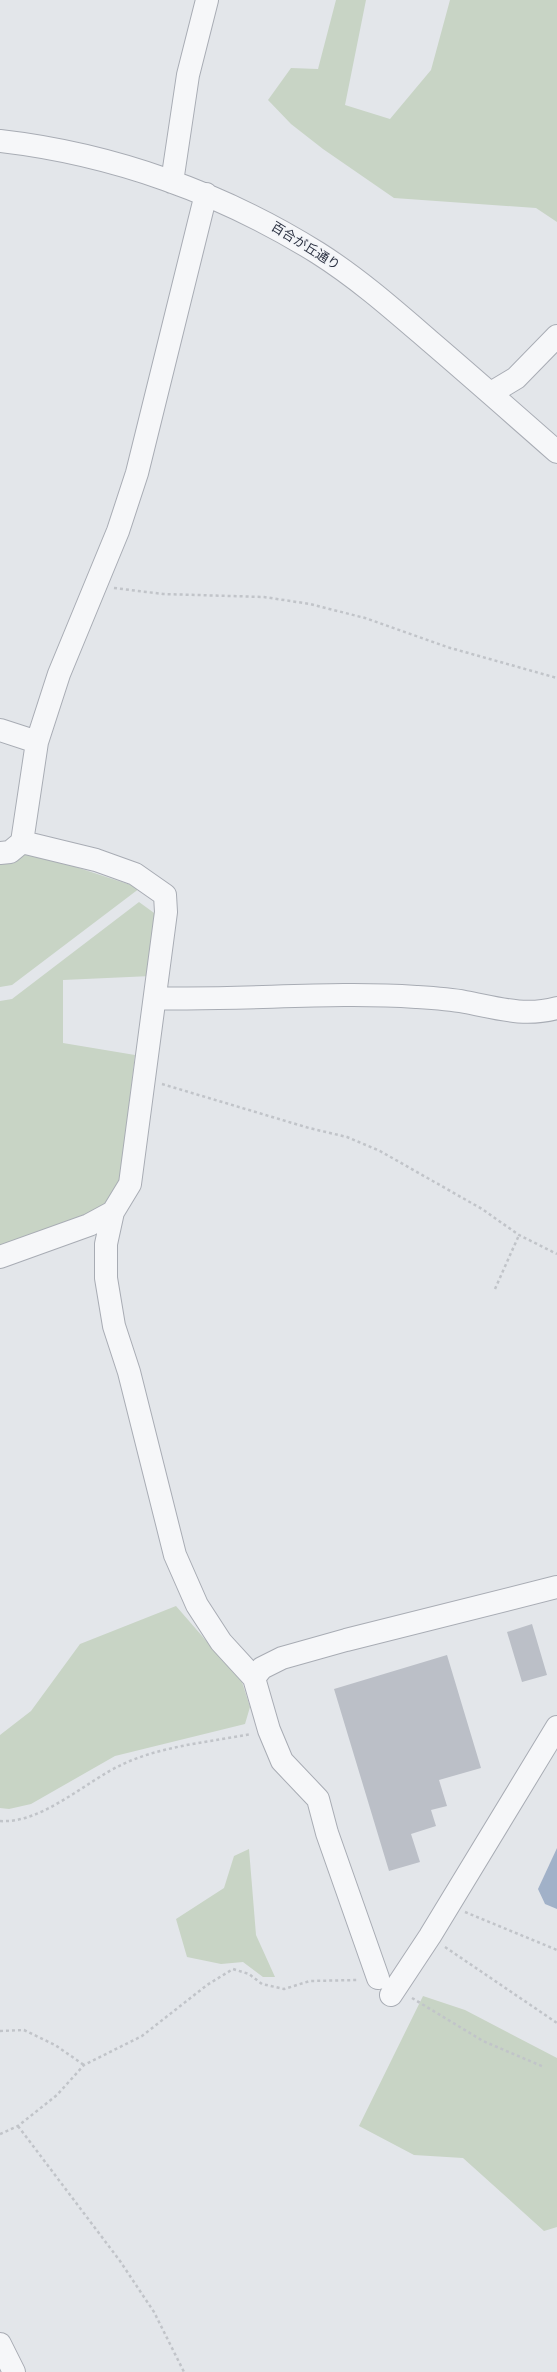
<svg xmlns="http://www.w3.org/2000/svg" width="557" height="2372" viewBox="0 0 557 2372" font-family="Overpass,'Noto Sans JP',sans-serif">
  <rect width="100%" height="100%" fill="#e3e6ea"/>
  <path fill="#c8d4c5" d="M 336,0 L 366,0 L 345,105 L 390,119 L 431,70 L 450,0 L 557,0 L 557,222 L 536,208 L 394,198 L 323,149 L 291,124 L 268,100 L 291,68 L 318,69 Z
    M 24,850 L 140,888 L 12,985 L 0,987 L 0,860 Z
    M 139,902 L 161,918 L 151,976 L 63,980 L 63,1043 L 135,1055 L 120,1181 L 101,1218 L 0,1246 L 0,1001 L 12,999 Z
    M 176,1606 L 242,1682 L 250,1707 L 245,1724 L 115,1756 L 31,1804 L 9,1809 L 0,1808 L 0,1735 L 31,1711 L 80,1644 Z
    M 249,1849 L 256,1935 L 275,1977 L 263,1977 L 243,1962 L 221,1964 L 187,1957 L 176,1919 L 224,1888 L 234,1856 Z
    M 423,1996 L 465,2010 L 557,2058 L 557,2227 L 544,2231 L 463,2158 L 414,2155 L 359,2126 Z"/>
  <path fill="#a1b1c8" d="M 557,1848 L 557,1909 L 545,1904 L 538,1889 Z"/>
  <path fill="#bbbfc7" d="M 532,1624 L 547,1675 L 522,1682 L 507,1632 Z
    M 447,1655 L 481,1768 L 439,1780 L 447,1806 L 431,1810 L 436,1826 L 411,1834 L 420,1862 L 389,1871 L 334,1689 Z"/>
  <g fill="none" stroke-linecap="round" stroke-linejoin="round">
    <g stroke="#a8acb4" stroke-width="24">
      <path id="minor" d="M 0,141 C 113,154 222,193 318,253 C 359,279 395,311 431,342 C 473,378 515,415 557,452
        M 172,182 L 188,75 L 207,0
        M 491,393 L 516,378 L 557,336
        M 0,730 L 37,742
        M 22,842 L 96,860 L 135,874 L 165,895 L 166,912 L 130,1184 L 113,1212 L 106,1244 L 106,1278 L 114,1326 L 129,1372 L 175,1555 L 197,1605 L 221,1642 L 254,1678 L 269,1730 L 282,1761 L 318,1799 L 327,1833 L 378,1978
        M 0,853 L 10,852 L 22,842 L 37,742 L 59,674 L 118,531 L 137,473 L 206,194
        M 155,998 C 242,1001 329,991 416,997 C 432,998 449,999 465,1002 C 497,1008 524,1017 557,1008
        M 0,1257 L 89,1225 L 113,1212
        M 254,1678 L 262,1668 L 282,1658 L 346,1640 L 557,1587
        M 391,1995 L 430,1936 L 557,1727
        M 0,2344 L 14,2372"/>
    </g>
    <path stroke="#c1c4c9" stroke-width="2.5" stroke-dasharray="3 3" stroke-linecap="butt" d="M 114,588 L 163,594 L 264,597 L 310,604 L 365,618 L 447,647 L 557,678
      M 162,1084 L 309,1128 L 347,1137 L 380,1151 L 482,1209 L 519,1235 L 557,1254
      M 495,1289 L 519,1235
      M 0,1821 C 42,1824 86,1781 123,1764 C 162,1746 209,1742 251,1734
      M 465,1912 L 557,1950
      M 445,1947 L 557,2023
      M 412,1998 L 483,2041 L 544,2067
      M 0,2031 L 24,2030 L 55,2045 L 84,2065
      M 18,2126 L 120,2261 L 154,2312 L 184,2372
      M 0,2134 L 18,2126 L 57,2095 L 84,2065 L 142,2036 L 207,1985 L 233,1969 L 249,1974 L 262,1984 L 284,1989 L 310,1981 L 358,1980"/>
    <use href="#minor" stroke="#f6f7f9" stroke-width="22"/>
  </g>
  <g text-anchor="middle" dominant-baseline="central" stroke-width="3.5" stroke-linejoin="round" paint-order="stroke">
    <g font-size="13" fill="#2c3242" stroke="#f3f5f8">
      <text transform="translate(305 247) rotate(32)">百合が丘通り</text>
    </g>
  </g>
</svg>
